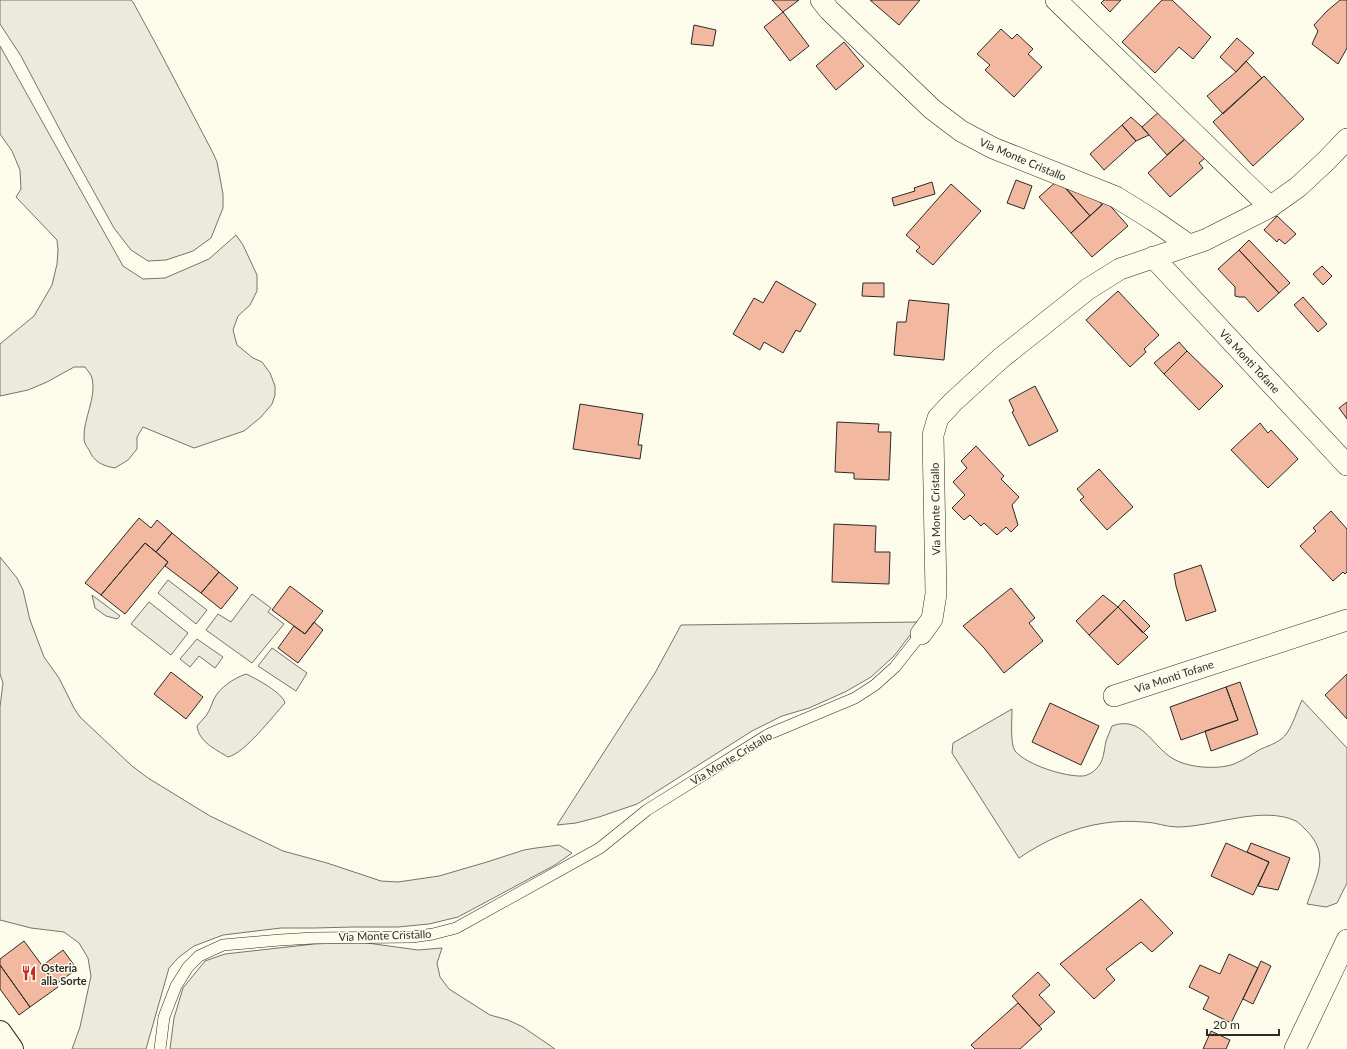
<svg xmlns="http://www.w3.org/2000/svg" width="1347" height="1049" viewBox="0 0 1347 1049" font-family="Lato,sans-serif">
  <rect width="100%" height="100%" fill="#fdfbea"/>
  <path fill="#ecebdb" stroke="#74746e" d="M 0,0 L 131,0 L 133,2 L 158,48 L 212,151 L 217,162 L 223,194 L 223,208 L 211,238 L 193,251 L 166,260 L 148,261 L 131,250 L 114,228 L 69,147 L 21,56 L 0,24 Z
    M 0,46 L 123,266 L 143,279 L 165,278 L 209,259 L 236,235 L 243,245 L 257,275 L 257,291 L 250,305 L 238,316 L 233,330 L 237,345 L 253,358 L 262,362 L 270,373 L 275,386 L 275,395 L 272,404 L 261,417 L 244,431 L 194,448 L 143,427 L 137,437 L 137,449 L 128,460 L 115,468 C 103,466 94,462 89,450 C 87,447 84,443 84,439 C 83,418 97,398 92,378 C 91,374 87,370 85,367 L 74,367 L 47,382 L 28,390 L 0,396 L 0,344 L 34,316 L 52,285 L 57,264 L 58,250 L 57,240 L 16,197 L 21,189 L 20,170 L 12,151 L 0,134 Z
    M 0,557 L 17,578 L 23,590 L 30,620 L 44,657 L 59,678 L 74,708 L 80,717 L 132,766 L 148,778 L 210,816 L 283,851 L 327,863 L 381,881 L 398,882 L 439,876 L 487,862 L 524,850 L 536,848 L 559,845 L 572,853 L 555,865 L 458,917 L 429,924 L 398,927 L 353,927 L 315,928 L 281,928 L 223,935 L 194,946 L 179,957 L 169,968 L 146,1049 L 72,1049 L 80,1027 L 91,976 L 88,958 L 79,943 L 64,932 L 31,928 L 0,920 L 0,707 L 3,683 L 0,674 Z
    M 168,580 L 207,610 L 196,624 L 158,593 Z
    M 252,594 L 271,608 L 268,612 L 284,624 L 252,663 L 206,630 L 218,614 L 231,622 Z
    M 92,595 L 120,616 L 117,619 L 106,616 L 95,608 Z
    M 149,602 L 188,633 L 171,655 L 131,624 Z
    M 920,622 L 894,656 L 871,677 L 845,692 L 809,708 L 782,716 L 752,731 L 637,804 L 599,817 L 576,823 L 557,825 L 655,673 L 681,625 Z
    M 197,639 L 223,657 L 215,668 L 199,656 L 190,667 L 180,659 Z
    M 272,648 L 307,673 L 296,691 L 258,666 Z
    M 246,674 C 255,678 283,693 285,703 C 272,717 245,753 228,757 C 215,749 199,742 197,726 C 201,721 206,717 209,711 C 211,707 212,703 214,699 C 219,688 234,678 246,674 Z
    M 1302,700 L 1347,748 L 1347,883 L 1337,903 L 1326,907 L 1307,904 C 1317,875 1331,854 1305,829 C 1302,826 1299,823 1296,821 C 1262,805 1213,827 1177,827 C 1166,827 1155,822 1144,822 C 1132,821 1117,821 1105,823 C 1074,827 1044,841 1019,858 L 952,753 L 953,743 L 1012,709 C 1012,719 1010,744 1015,751 C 1027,765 1065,777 1083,776 C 1086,776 1094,772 1096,769 C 1104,762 1104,750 1106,741 C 1108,736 1110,731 1112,726 C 1142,715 1151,745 1172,758 C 1187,768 1218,770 1234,764 C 1244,760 1252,754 1261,749 C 1270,745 1281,742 1287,733 C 1293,724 1297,711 1302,700 Z
    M 360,942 L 418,950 L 442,948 L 437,963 L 440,977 L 449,989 L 490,1015 L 508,1020 L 523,1027 L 555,1049 L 170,1049 L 174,1018 L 183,988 L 205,961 L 225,954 L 314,944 Z"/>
  <path fill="#f2b8a0" stroke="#2b2b2b" d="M 772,0 L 799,0 L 783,12 Z
    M 870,0 L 920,0 L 899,25 Z
    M 1104,0 L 1121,0 L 1110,12 L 1101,3 Z
    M 1162,0 L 1172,0 L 1211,37 L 1193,59 L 1179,47 L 1155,73 L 1122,42 Z
    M 1340,0 L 1347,0 L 1347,48 L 1338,64 L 1312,44 L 1318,31 L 1314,25 L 1327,11 Z
    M 783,12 L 809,46 L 790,61 L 764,27 Z
    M 694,25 L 716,30 L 713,46 L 691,44 Z
    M 1001,29 L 1012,39 L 1017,34 L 1033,49 L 1028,54 L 1042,67 L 1014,97 L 985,70 L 990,65 L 977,54 Z
    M 1237,38 L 1254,53 L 1236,72 L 1220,57 Z
    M 844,42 L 864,66 L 836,90 L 816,66 Z
    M 1246,61 L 1262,78 L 1223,114 L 1207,96 L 1236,72 Z
    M 1264,76 L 1304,119 L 1253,166 L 1213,122 Z
    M 1161,110 L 1186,138 L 1167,155 L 1142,127 Z
    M 1131,117 L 1142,127 L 1149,135 L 1136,141 L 1122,125 Z
    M 1122,125 L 1136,141 L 1104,170 L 1090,154 Z
    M 1186,138 L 1205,158 L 1199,163 L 1203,168 L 1170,197 L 1148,173 Z
    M 1016,180 L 1032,186 L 1024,209 L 1007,203 Z
    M 1058,180 L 1090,216 L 1071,233 L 1039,197 Z
    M 932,182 L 935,194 L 894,206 L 892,198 L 915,191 L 914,188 Z
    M 951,184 L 981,211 L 933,265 L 916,251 L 920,247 L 906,235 Z
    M 1066,188 L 1093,191 L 1102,205 L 1090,216 Z
    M 1106,201 L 1128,226 L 1092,257 L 1071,233 Z
    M 1277,216 L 1296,234 L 1285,244 L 1279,239 L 1277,242 L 1264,230 Z
    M 1249,240 L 1290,283 L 1279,293 L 1239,250 Z
    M 1239,250 L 1279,293 L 1258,312 L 1245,297 L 1239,297 L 1235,296 L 1235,287 L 1218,269 Z
    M 1322,266 L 1332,276 L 1323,285 L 1313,274 Z
    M 776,281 L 816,304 L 800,332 L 796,330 L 783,353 L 764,342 L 760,350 L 733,334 L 754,298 L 763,303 Z
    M 863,283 L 884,283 L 884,297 L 862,296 Z
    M 1118,291 L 1159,335 L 1144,349 L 1146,352 L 1130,367 L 1086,320 Z
    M 1303,297 L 1327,324 L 1318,332 L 1294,305 Z
    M 909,300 L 949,304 L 944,360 L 894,355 L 897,322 L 906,322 Z
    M 1179,342 L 1187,351 L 1164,374 L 1154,363 Z
    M 1187,351 L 1223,386 L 1199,410 L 1164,374 Z
    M 1035,386 L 1058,431 L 1029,446 L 1012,412 L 1014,411 L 1009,400 Z
    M 1347,402 L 1347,419 L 1339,408 Z
    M 580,404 L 643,414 L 638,445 L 642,445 L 640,459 L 573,449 Z
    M 837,422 L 879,424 L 878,432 L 891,432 L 889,480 L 854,479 L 854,473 L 835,472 Z
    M 1260,423 L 1268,433 L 1271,430 L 1298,459 L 1268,488 L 1231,450 Z
    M 976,446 L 1004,476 L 1001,479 L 1019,497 L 1012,505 L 1018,525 L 1011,532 L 1006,527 L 997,535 L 984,523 L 981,526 L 970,515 L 964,520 L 952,508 L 965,495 L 953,482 L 967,468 L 961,461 Z
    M 1099,469 L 1133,507 L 1107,530 L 1080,500 L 1084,497 L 1077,489 Z
    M 1331,511 L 1347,529 L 1347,572 L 1345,574 L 1343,572 L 1333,581 L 1300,546 L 1316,531 L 1313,528 Z
    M 139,518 L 151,528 L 157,520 L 172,533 L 156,552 L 145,543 L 101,595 L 85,583 Z
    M 834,524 L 876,526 L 875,552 L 890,552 L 889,584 L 832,582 Z
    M 172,533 L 219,572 L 201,593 L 165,566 L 168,562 L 156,552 Z
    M 145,543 L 168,562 L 125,614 L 101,595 Z
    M 1201,565 L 1216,611 L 1186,621 L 1176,586 L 1174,574 Z
    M 219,572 L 238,588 L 221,609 L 201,593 Z
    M 290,586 L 323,611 L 305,634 L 272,610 Z
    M 1011,588 L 1035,618 L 1029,623 L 1043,641 L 1004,673 L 984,648 L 963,626 Z
    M 1103,595 L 1118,607 L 1089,635 L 1076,621 Z
    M 1124,600 L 1150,626 L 1143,633 L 1118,607 Z
    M 1118,607 L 1148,637 L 1118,665 L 1089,635 Z
    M 314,622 L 323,630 L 298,663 L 278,648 L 294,626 L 305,634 Z
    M 171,672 L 203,697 L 186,719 L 154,694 Z
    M 1347,674 L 1347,719 L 1325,695 Z
    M 1240,682 L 1258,734 L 1211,751 L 1205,731 L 1238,720 L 1226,687 Z
    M 1226,687 L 1238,720 L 1181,740 L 1170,707 Z
    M 1050,703 L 1099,726 L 1081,765 L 1032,742 Z
    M 1226,843 L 1269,862 L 1253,895 L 1211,876 Z
    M 1251,843 L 1290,858 L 1278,890 L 1258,886 L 1269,862 L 1247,852 Z
    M 1141,899 L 1173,933 L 1152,952 L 1141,942 L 1106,969 L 1115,980 L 1094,999 L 1060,964 Z
    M 24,941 L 58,987 L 30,1007 L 0,965 L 0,959 Z
    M 63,950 L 77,969 L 56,984 L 42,966 Z
    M 1229,954 L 1258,968 L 1231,1023 L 1203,1009 L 1209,997 L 1189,987 L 1200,965 L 1220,974 Z
    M 1261,961 L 1271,966 L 1253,1004 L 1243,999 Z
    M 0,965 L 30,1007 L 19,1015 L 0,989 Z
    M 1038,972 L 1050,985 L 1039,995 L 1055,1012 L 1039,1026 L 1012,996 Z
    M 1018,1003 L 1042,1029 L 1020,1049 L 975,1049 L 971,1045 Z
    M 1211,1031 L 1230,1040 L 1226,1049 L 1203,1049 Z"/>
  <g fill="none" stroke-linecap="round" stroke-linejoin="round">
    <g stroke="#2b2b2b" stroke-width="12">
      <path id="service" d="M 160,1049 L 164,1017 L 176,986 L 188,967 L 199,956 L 223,945 L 280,940 L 314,938 L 412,937 L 433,934 L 456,928 L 600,848 L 647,810 L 769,734 L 855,698 L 875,685 L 895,667 L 921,634"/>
    </g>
    <g stroke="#2b2b2b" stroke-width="22">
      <path id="minor" d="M 821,0 L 829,10 L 932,109 L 961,131 L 993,148 L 1116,197 L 1153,220 L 1189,245
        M 1056,0 L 1270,207
        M 1153,257 L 1347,465
        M 921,634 L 932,619 L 936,594 L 933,435 L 938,418 L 953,402 L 1000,359 L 1088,289 L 1120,269 L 1205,240 L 1270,207 L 1298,187 L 1326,161 L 1347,139
        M 1114,696 L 1347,620
        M 1295,1049 L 1347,940"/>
    </g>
    <g stroke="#2b2b2b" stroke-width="24">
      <path id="secondary" d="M 0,1032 L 12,1049"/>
    </g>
    <use href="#service" stroke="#fdfbea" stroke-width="11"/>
    <use href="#minor" stroke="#fdfbea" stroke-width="21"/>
    <use href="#secondary" stroke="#fdfbea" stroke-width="22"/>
  </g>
  <defs>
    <g id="restaurant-bare" transform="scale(1.2)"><path d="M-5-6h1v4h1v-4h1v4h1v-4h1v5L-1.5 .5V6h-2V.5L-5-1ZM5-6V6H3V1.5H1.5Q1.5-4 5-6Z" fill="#c62828" stroke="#fdfbea" stroke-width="2.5" paint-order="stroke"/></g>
  </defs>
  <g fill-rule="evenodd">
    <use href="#restaurant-bare" x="29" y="973"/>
  </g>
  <g text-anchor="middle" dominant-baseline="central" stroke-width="3" stroke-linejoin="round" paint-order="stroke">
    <g font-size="11" fill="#2b2b2b" stroke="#fdfbea">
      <text transform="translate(1023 159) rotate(23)">Via Monte Cristallo</text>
      <text transform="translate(1250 361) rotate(47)">Via Monti Tofane</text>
      <text transform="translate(935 509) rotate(-91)">Via Monte Cristallo</text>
      <text transform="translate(1174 676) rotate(-18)">Via Monti Tofane</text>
      <text transform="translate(731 758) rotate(-31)">Via Monte Cristallo</text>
      <text transform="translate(385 935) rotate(-2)">Via Monte Cristallo</text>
    </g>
    <g font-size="11" font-weight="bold" fill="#2b2b2b" stroke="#fdfbea" text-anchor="start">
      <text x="41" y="967">Osteria<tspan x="41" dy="13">alla Sorte</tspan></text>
    </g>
  </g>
  <path d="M1207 1029v6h72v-6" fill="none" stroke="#2b2b2b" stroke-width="2"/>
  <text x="1213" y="1029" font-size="12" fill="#2b2b2b" stroke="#fdfbea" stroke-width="3" paint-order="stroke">20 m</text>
</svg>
